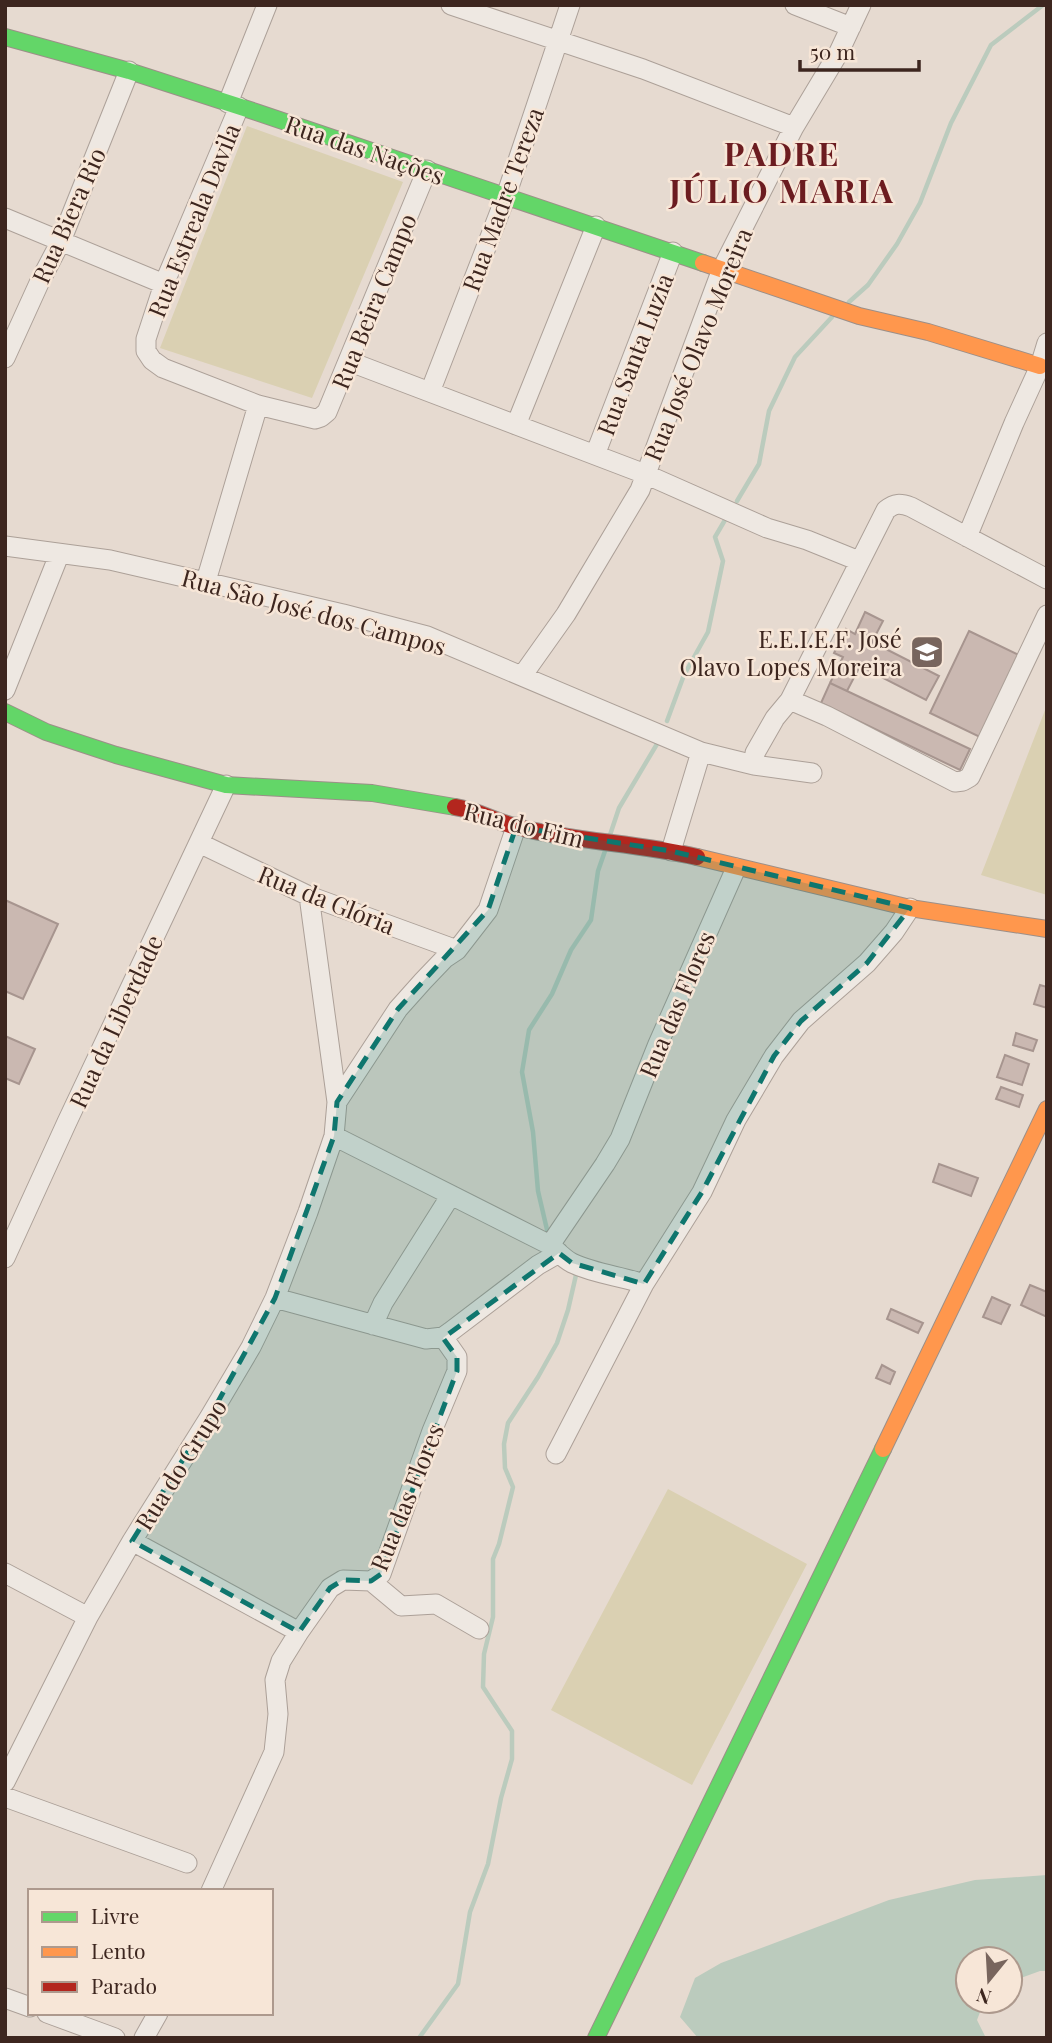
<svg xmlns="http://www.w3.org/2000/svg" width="1052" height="2043" viewBox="0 0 1052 2043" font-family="'Playfair Display',serif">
  <rect width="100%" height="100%" fill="#e6dad0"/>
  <path fill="#dad0b2" d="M 247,126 L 403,182 L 312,398 L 160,348 Z
    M 1047,705 L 1047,895 L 981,875 Z
    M 668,1489 L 807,1564 L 692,1785 L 551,1710 Z"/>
  <path fill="#bbcbbd" d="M 1047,1875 L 1047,1971 L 1040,1971 L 1010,1982 L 1010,1959 L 968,1959 L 968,2001 L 987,2001 L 982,2007 L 977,2020 L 986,2038 L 698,2038 L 680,2017 L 695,1978 L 721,1963 L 889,1900 L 975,1880 Z"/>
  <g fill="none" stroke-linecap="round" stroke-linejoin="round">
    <path stroke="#bbcbbd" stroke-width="4.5" d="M 849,302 L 868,285 L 897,244 L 920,203 L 951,123 L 991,45 L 1043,5
      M 737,501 L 759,464 L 769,411 L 795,357 L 832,317
      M 667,721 L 684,675 L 708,632 L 723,561 L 715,537 L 725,520
      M 610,835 L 619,808 L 657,744
      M 548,1234 L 538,1191 L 533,1132 L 522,1072 L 529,1030 L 552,994 L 571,950 L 591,920 L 598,871 L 605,851
      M 419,2038 L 458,1984 L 470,1912 L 488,1864 L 501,1798 L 512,1759 L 512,1731 L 483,1687 L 484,1654 L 493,1617 L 493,1559 L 499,1544 L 513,1487 L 505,1468 L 504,1444 L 508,1423 L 538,1377 L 557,1343 L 568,1310 L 576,1275 L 573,1272"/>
  </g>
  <path fill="#cab8b1" stroke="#a7958f" stroke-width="2" d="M 865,612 L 883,621 L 872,642 L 939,676 L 926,700 L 860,666 L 847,691 L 830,683 L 843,657 L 834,653 L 846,629 L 855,634 Z
    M 969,631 L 1023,657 L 984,739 L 930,713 Z
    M 830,683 L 970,749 L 960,770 L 821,703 Z
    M 5,900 L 58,924 L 23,999 L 5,991 Z
    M 1040,985 L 1047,987 L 1047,1008 L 1034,1004 Z
    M 1016,1033 L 1037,1040 L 1033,1051 L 1013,1045 Z
    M 5,1036 L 35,1049 L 19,1084 L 5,1078 Z
    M 1005,1055 L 1029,1064 L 1022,1085 L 997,1077 Z
    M 1001,1087 L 1023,1095 L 1019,1107 L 996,1099 Z
    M 939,1164 L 978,1178 L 971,1196 L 933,1182 Z
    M 1030,1285 L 1047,1292 L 1047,1317 L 1021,1305 Z
    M 992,1297 L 1010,1305 L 1001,1324 L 983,1317 Z
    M 891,1309 L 923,1323 L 918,1333 L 887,1319 Z
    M 882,1365 L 895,1372 L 890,1384 L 876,1378 Z"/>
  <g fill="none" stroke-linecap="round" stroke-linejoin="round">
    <g stroke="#aca098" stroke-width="21">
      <path id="street" d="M 451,5 L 643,69 L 794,127
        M 795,5 L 851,27
        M 228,103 L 267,5
        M 239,107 L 164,284 L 146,339 L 146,351 L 152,360 L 163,368 L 258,405 L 315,419 L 321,417 L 327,412 L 427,170
        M 5,218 L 164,284
        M 5,358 L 40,281 L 61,241 L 129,71
        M 348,361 L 645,474 L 767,528 L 807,540 L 859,561
        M 430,392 L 506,196 L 570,5
        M 516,425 L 596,226
        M 595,455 L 673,252
        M 967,537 L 1014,423 L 1040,366 L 1047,343
        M 5,546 L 110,560 L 343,614 L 427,636 L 701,752 L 754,765 L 812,773
        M 1047,579 L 911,507 C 900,503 895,503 886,510 L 790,700 L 827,716 L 955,782 L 963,781 L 970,777 L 1047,615
        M 206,581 L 258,405
        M 522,676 L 566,614 L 640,490 L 722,269 L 794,127 L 839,52 L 861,5
        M 5,690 L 59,555
        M 754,765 L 755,753 L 775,718 L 790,700
        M 199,843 L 309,896 L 457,950
        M 671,851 L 701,752
        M 337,1102 L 398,1009 L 423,981 L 445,958 L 457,950 L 488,910 L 516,827
        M 334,1136 L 550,1245 C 557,1251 564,1259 572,1263 C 595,1274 621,1276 644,1284 L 702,1192 L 736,1120 L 774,1056 L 801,1021 L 867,963 L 894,932 L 910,908
        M 550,1245 L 605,1164 L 620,1139 L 658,1044 L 736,868
        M 5,1258 L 67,1122 L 226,785
        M 275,1298 L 426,1339 L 443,1337 L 450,1332 L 538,1265 L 559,1253
        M 373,1325 L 383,1303 L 451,1195
        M 556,1454 L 644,1284
        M 132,1541 L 299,1632
        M 5,1573 L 88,1617
        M 371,1581 L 401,1606 L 436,1604 L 479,1629
        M 5,1782 L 88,1617 L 132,1541 L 209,1418 L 251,1347 L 275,1298 L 308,1212 L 334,1136 L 337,1102 L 309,896
        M 5,1797 L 187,1863
        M 211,1891 L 274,1752 L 278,1714 L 275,1680 L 281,1661 L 299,1632 L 330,1588 L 343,1580 L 371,1581 L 381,1574 L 432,1431 L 457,1371 L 457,1357 L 443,1337
        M 5,1998 L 30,2007
        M 47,2013 L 115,2038
        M 144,2038 L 158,2013"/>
    </g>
    <g stroke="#9c8f88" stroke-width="18">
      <path id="fast" d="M 5,37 L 129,71 L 256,112 L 703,263
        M 5,712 L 46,732 L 116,755 L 226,785 L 372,793 L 455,807
        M 596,2038 L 883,1449"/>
    </g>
    <g stroke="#9c8f88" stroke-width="18">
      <path id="slow" d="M 703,263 L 859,316 L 928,332 L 1040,366
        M 697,857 L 910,908 L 1047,929
        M 883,1449 L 1047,1109"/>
    </g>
    <g stroke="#9c8f88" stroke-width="18">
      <path id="jam" d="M 455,807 C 477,810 496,822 517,827 C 576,842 638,843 697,857"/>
    </g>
    <use href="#street" stroke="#eee8e2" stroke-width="19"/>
    <use href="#fast" stroke="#63d668" stroke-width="16"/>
    <use href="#slow" stroke="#ff974d" stroke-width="16"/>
    <use href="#jam" stroke="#b3261e" stroke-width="16"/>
  </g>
  <path fill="#0f766e" fill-opacity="0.2" stroke="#0f766e" stroke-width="5" stroke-dasharray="14 9" stroke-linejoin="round" d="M 516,827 L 671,851 L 910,908 L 867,963 L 801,1021 L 774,1056 L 702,1192 L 644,1284 L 572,1263 L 559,1253 L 443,1338 L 457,1357 L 457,1371 L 381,1574 L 371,1581 L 343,1580 L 330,1588 L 299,1632 L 132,1541 L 209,1418 L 275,1298 L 334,1136 L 337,1102 L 398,1009 L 488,910 Z"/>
  <defs>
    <g id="school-square" transform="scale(1.75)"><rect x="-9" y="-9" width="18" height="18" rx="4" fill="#78655d" stroke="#f7e6d7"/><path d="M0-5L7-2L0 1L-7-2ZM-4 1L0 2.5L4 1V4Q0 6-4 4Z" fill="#fff"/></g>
  </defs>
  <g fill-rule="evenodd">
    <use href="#school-square" x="927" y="652"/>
  </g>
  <g text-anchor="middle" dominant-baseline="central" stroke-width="5" stroke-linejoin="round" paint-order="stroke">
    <g font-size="24" fill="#3d261f" stroke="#f7e6d7">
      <text transform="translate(365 149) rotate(19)">Rua das Nações</text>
      <text transform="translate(502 199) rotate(-70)">Rua Madre Tereza</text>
      <text transform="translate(68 215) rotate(-66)">Rua Biera Rio</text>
      <text transform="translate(193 220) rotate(-68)">Rua Estreala Davila</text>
      <text transform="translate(373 301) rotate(-68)">Rua Beira Campo</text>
      <text transform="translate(697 344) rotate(-68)">Rua José Olavo Moreira</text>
      <text transform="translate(634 354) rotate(-69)">Rua Santa Luzia</text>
      <text transform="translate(314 611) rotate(15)">Rua São José dos Campos</text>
      <text transform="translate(524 824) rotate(14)">Rua do Fim</text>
      <text transform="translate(327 899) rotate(22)">Rua da Glória</text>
      <text transform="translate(676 1004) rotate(-67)">Rua das Flores</text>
      <text transform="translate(115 1021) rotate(-65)">Rua da Liberdade</text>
      <text transform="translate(180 1464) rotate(-58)">Rua do Grupo</text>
      <text transform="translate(406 1497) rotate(-68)">Rua das Flores</text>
    </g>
    <g font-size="24" fill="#3d261f" stroke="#f7e6d7" text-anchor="end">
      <text x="902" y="638">E.E.I.E.F. José<tspan x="902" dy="28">Olavo Lopes Moreira</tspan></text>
    </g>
    <g font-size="32" font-weight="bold" letter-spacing="2" fill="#6c1c20" stroke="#f7e6d7">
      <text x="782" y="152">PADRE<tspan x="782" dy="37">JÚLIO MARIA</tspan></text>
    </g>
  </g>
  <rect width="1052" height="2043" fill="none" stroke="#3d261f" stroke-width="14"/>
  <rect x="28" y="1889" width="245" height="126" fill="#f7e6d7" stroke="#ad998d" stroke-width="2"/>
  <rect x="42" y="1912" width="35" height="10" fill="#63d668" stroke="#ad998d" stroke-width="2"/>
  <text x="91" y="1924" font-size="21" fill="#3d261f">Livre</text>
  <rect x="42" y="1947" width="35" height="10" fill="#ff974d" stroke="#ad998d" stroke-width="2"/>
  <text x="91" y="1959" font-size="21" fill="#3d261f">Lento</text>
  <rect x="42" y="1982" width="35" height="10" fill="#b3261e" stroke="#ad998d" stroke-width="2"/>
  <text x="91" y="1994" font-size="21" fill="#3d261f">Parado</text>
  <g transform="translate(989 1980) rotate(198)"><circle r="33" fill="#f7e6d7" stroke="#ad998d" stroke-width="2"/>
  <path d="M0-5L12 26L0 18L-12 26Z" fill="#78655d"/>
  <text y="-10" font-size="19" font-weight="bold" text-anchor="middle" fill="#3d261f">N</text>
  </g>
  <path d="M800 60v10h119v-10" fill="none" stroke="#3d261f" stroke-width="3.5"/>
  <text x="810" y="60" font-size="21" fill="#3d261f" stroke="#f7e6d7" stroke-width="5" paint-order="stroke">50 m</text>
</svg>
